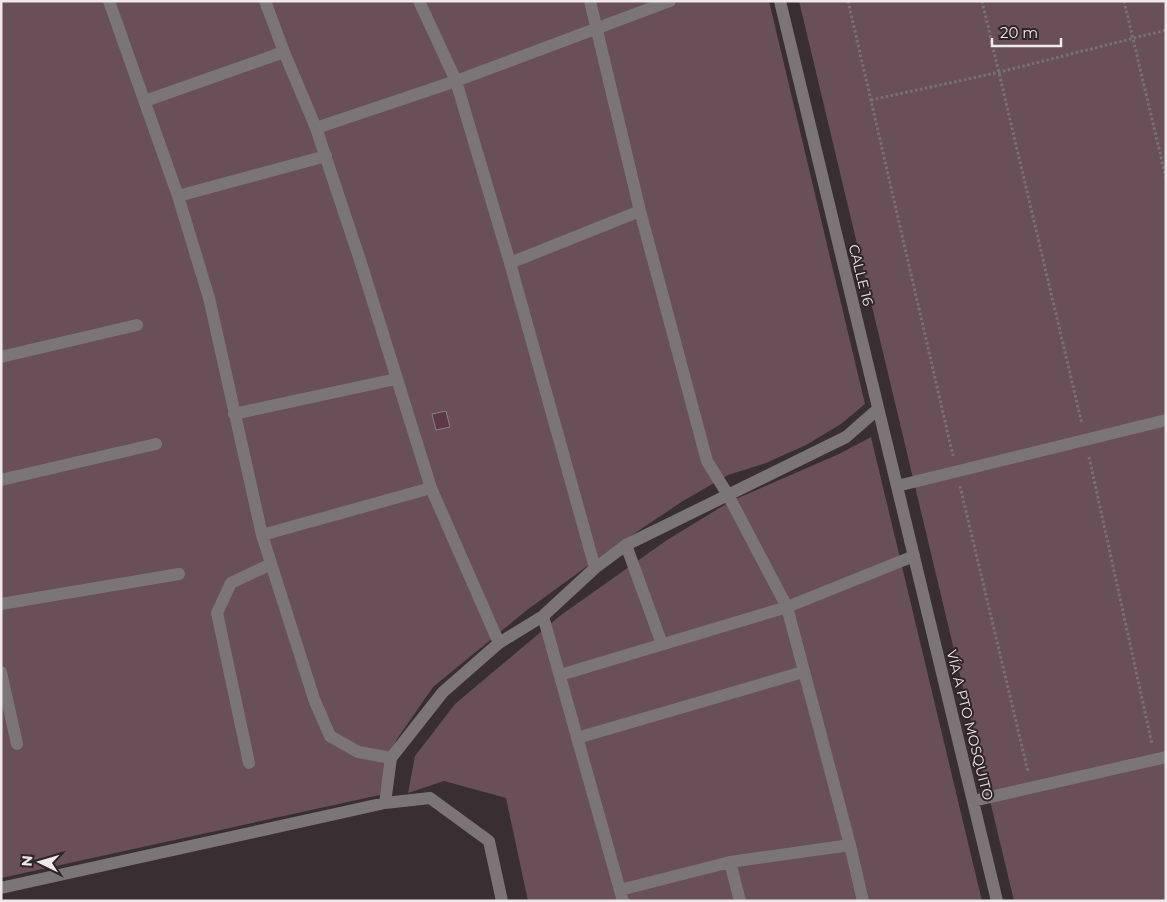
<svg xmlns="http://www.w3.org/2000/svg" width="1167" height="902" viewBox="0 0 1167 902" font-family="Montserrat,sans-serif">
  <rect width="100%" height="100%" fill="#392e31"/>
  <path fill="#684f58" d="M 1,1 L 769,1 L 865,404 L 841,424 L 806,445 L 766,463 L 728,475 L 683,501 L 608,551 L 527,610 L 433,687 L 397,739 L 386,761 L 380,795 L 1,878 Z
    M 799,1 L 1166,1 L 1166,901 L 1014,901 Z
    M 871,437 L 982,901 L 528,901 L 506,798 L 444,781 L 408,793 L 415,756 L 455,704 L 561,615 L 667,540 L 731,501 L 839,454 Z"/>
  <path fill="#5d3846" stroke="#8c7f83" d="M 446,411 L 450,427 L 436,430 L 432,414 Z"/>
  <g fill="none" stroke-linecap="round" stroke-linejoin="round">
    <path stroke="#7b7174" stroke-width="3" stroke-dasharray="2.5 2.5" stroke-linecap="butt" d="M 848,1 L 953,456
      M 982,1 L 1082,424
      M 1124,1 L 1166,178
      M 871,100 L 1000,72 L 1166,30
      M 1089,457 L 1152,744
      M 960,486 L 1028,772"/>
    <path stroke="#7b7577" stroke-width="12" d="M 109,1 L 178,196 L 209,298 L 262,535 L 314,699 L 330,736 L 358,752 L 391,758
      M 265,1 L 284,52 L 316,128 L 360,260 L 431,488 L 499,643
      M 419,1 L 456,81 L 510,263 L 595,568
      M 590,1 L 640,211 L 707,461 L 728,495 L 787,607 L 850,845 L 863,901
      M 780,1 L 997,901
      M 145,101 L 284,52
      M 316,128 L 456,81 L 670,1
      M 178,196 L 326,156
      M 510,263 L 640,211
      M 1,357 L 137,325
      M 234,414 L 396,379
      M 1,480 L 156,444
      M 897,486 L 1166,420
      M 262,535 L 431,488
      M 626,545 L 662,644
      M 1,604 L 179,574
      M 543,616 L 623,901
      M 1,672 L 17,744
      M 560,675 L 787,607 L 914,556
      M 577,738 L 803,672
      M 249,763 L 217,613 L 231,583 L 271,564
      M 973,801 L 1166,757
      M 385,803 L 391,758 L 443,692 L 499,643 L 543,616 L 595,568 L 626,545 L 846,437 L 878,409
      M 730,862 L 740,901
      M 1,888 L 385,803 L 430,798 L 489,841 L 502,901
      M 620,890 L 730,862 L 850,845"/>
  </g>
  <g text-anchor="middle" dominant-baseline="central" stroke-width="4" stroke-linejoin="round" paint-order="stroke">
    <g font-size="14" fill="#f0e9eb" stroke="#2f2428">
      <text transform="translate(861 275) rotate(76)">CALLE 16</text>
      <text transform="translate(970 725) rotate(76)">VÍA A PTO MOSQUITO</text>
    </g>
  </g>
  <rect width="1167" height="902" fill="none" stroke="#f0e9eb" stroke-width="5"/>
  <g transform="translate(40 862) rotate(275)" stroke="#2f2428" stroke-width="4" paint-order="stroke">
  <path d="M0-4L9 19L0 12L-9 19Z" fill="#f0e9eb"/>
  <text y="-8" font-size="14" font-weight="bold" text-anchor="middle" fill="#f0e9eb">N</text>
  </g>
  <path d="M992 38v8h69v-8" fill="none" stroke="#f0e9eb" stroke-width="2.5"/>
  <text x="1000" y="38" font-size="15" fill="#f0e9eb" stroke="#2f2428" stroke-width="4" paint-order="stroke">20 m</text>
</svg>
